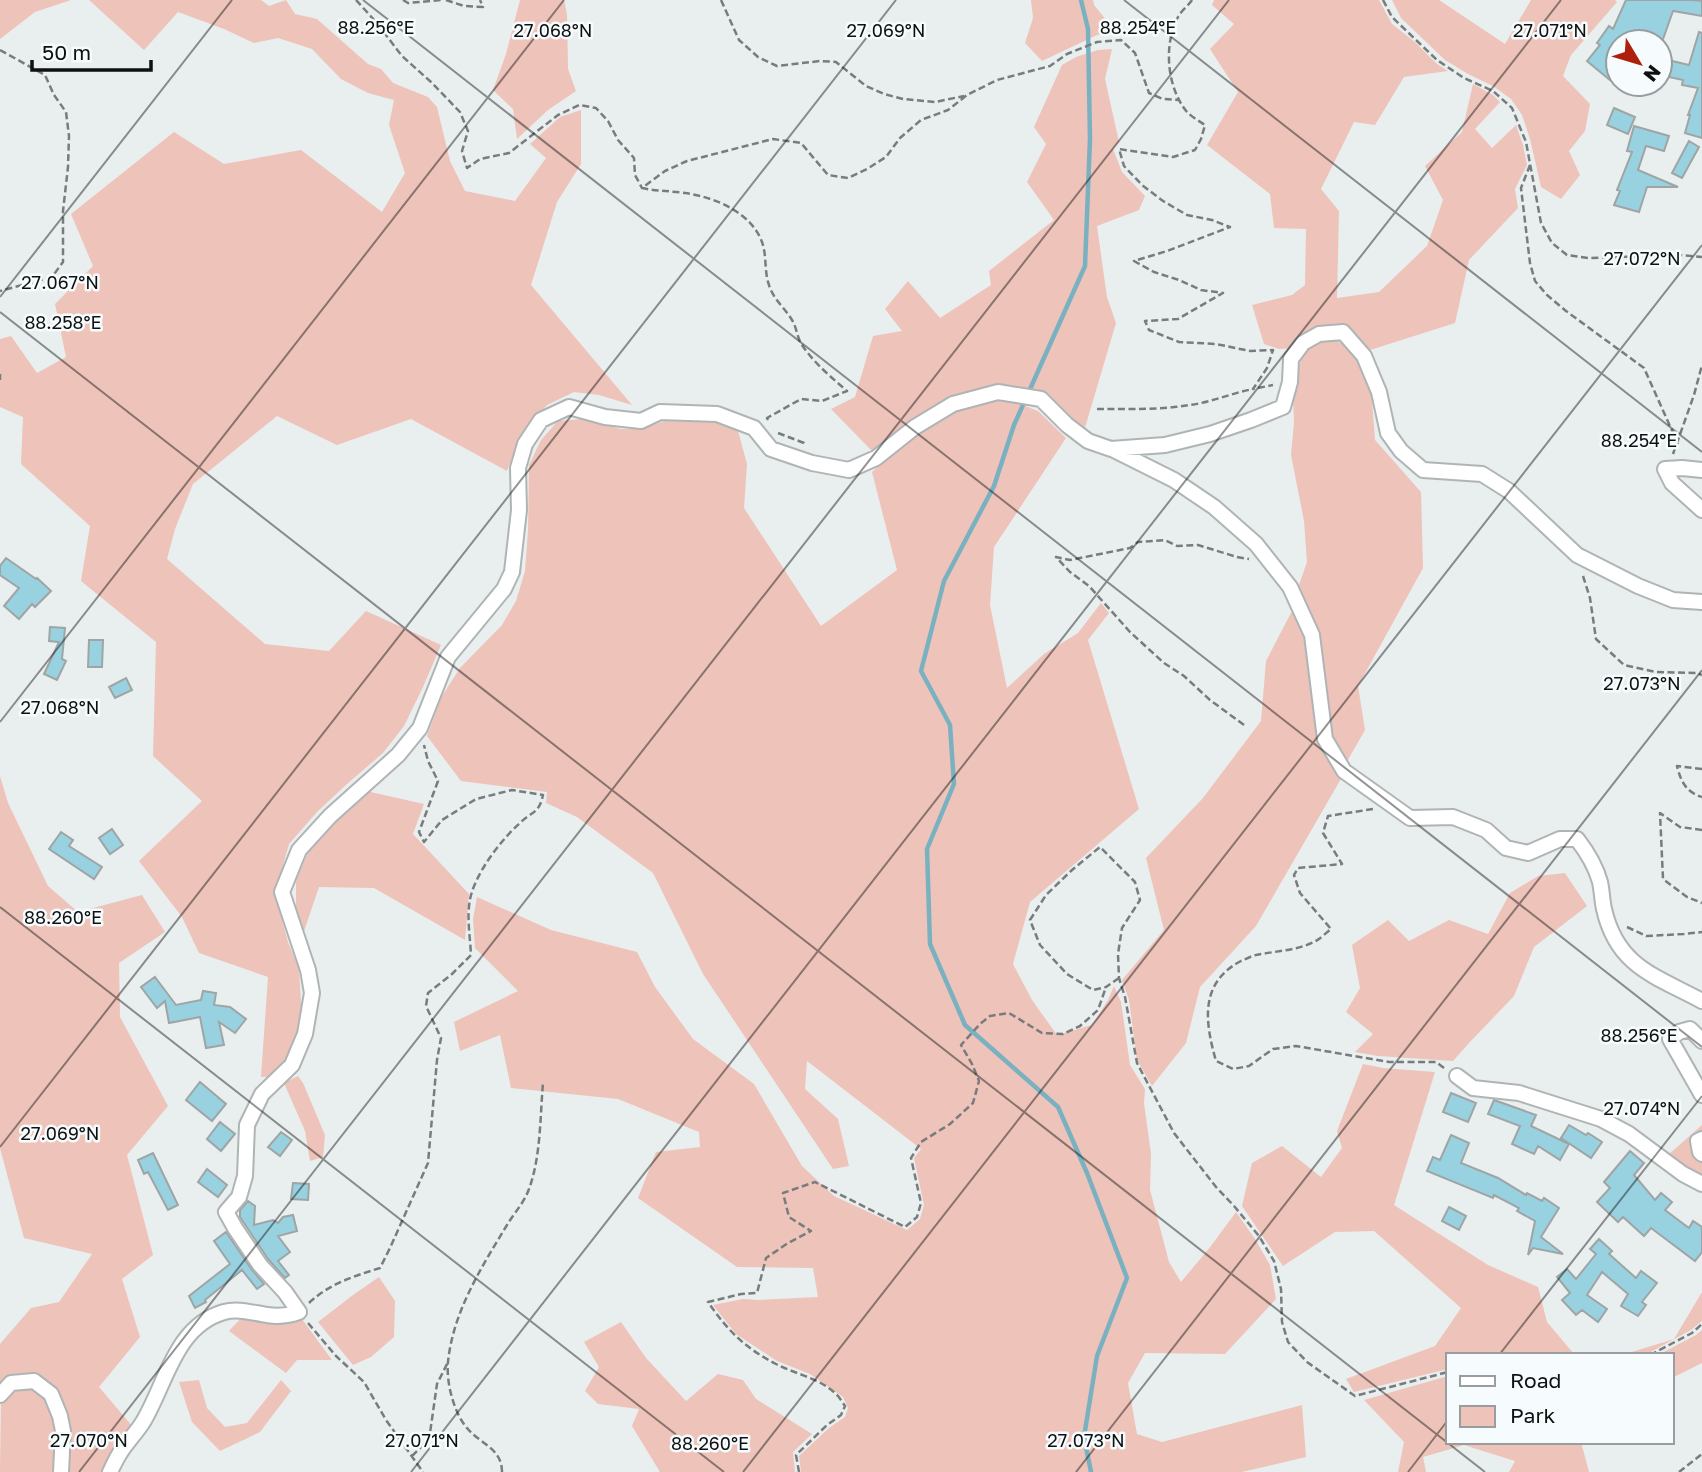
<svg xmlns="http://www.w3.org/2000/svg" width="1702" height="1472" viewBox="0 0 1702 1472" font-family="'Golos Text',sans-serif">
  <rect width="100%" height="100%" fill="#e9eeef"/>
  <path fill="#eec3ba" d="M 0,0 L 71,0 L 35,12 L 0,39 Z
    M 89,0 L 261,0 L 269,6 L 286,0 L 295,14 L 317,19 L 368,64 L 381,69 L 393,83 L 428,97 L 437,107 L 450,161 L 465,191 L 515,201 L 546,158 L 530,144 L 560,117 L 581,110 L 581,164 L 557,202 L 531,285 L 632,405 L 599,395 L 574,392 L 547,405 L 520,436 L 507,471 L 411,419 L 337,445 L 277,416 L 193,484 L 175,529 L 167,559 L 265,644 L 329,651 L 366,611 L 441,645 L 423,687 L 404,726 L 383,753 L 347,784 L 317,812 L 289,844 L 275,894 L 288,942 L 299,969 L 301,1002 L 304,1014 L 300,1034 L 288,1064 L 276,1077 L 261,1077 L 268,977 L 199,953 L 182,917 L 139,861 L 202,801 L 153,756 L 156,642 L 81,581 L 90,526 L 21,464 L 23,417 L 0,407 L 0,339 L 11,336 L 37,373 L 66,357 L 55,304 L 93,266 L 71,214 L 174,132 L 224,164 L 301,150 L 382,212 L 405,173 L 389,125 L 394,100 L 368,93 L 341,79 L 312,49 L 278,38 L 254,43 L 224,29 L 178,12 L 144,50 Z
    M 520,0 L 564,0 L 567,14 L 568,69 L 576,91 L 548,110 L 517,139 L 513,109 L 493,90 L 506,54 Z
    M 1031,0 L 1093,0 L 1094,5 L 1116,32 L 1097,35 L 1042,61 L 1025,43 L 1033,18 Z
    M 1214,0 L 1379,0 L 1392,24 L 1415,42 L 1437,64 L 1448,71 L 1404,77 L 1375,125 L 1354,122 L 1321,189 L 1339,211 L 1337,298 L 1379,292 L 1427,246 L 1443,200 L 1425,166 L 1462,132 L 1473,84 L 1493,95 L 1500,102 L 1475,129 L 1492,148 L 1516,125 L 1523,145 L 1527,165 L 1515,189 L 1518,208 L 1469,260 L 1455,323 L 1367,351 L 1352,332 L 1340,325 L 1292,348 L 1279,349 L 1264,344 L 1252,305 L 1292,295 L 1305,285 L 1306,229 L 1274,228 L 1270,194 L 1207,145 L 1238,92 L 1210,49 L 1234,24 L 1212,5 Z
    M 1392,0 L 1439,0 L 1505,44 L 1531,0 L 1615,0 L 1617,2 L 1571,55 L 1563,76 L 1590,104 L 1585,131 L 1569,151 L 1580,175 L 1561,199 L 1541,187 L 1530,139 L 1522,115 L 1511,99 L 1493,86 L 1468,74 L 1445,60 L 1401,18 Z
    M 1112,49 L 1105,79 L 1119,142 L 1113,149 L 1122,172 L 1145,196 L 1139,210 L 1097,226 L 1107,297 L 1116,323 L 1084,431 L 1067,418 L 997,387 L 949,398 L 873,452 L 831,409 L 855,397 L 873,336 L 902,331 L 885,309 L 908,281 L 940,318 L 991,285 L 989,271 L 1054,220 L 1027,182 L 1046,144 L 1034,127 L 1062,65 L 1076,57 L 1098,50 Z
    M 1332,340 L 1349,346 L 1361,359 L 1371,387 L 1375,440 L 1421,492 L 1423,568 L 1358,686 L 1365,730 L 1345,765 L 1328,736 L 1306,606 L 1298,588 L 1307,562 L 1304,521 L 1291,455 L 1294,422 L 1293,398 L 1302,354 L 1316,342 Z
    M 1000,399 L 1015,402 L 1038,411 L 1066,438 L 994,547 L 990,605 L 1007,688 L 1044,654 L 1078,633 L 1101,603 L 1109,613 L 1088,640 L 1139,809 L 1030,902 L 1013,964 L 1032,1000 L 1057,1035 L 1092,1025 L 1108,1000 L 1114,986 L 1121,1002 L 1130,1065 L 1145,1089 L 1144,1103 L 1151,1154 L 1150,1190 L 1169,1262 L 1181,1282 L 1211,1246 L 1236,1212 L 1255,1239 L 1270,1265 L 1276,1299 L 1225,1354 L 1145,1353 L 1128,1383 L 1137,1434 L 1162,1442 L 1302,1405 L 1306,1457 L 1242,1472 L 801,1472 L 799,1456 L 829,1428 L 845,1417 L 848,1408 L 843,1397 L 810,1374 L 777,1361 L 736,1334 L 713,1305 L 743,1299 L 759,1300 L 818,1297 L 813,1268 L 737,1267 L 638,1198 L 656,1152 L 700,1147 L 699,1132 L 618,1099 L 511,1088 L 500,1035 L 460,1051 L 454,1022 L 518,991 L 475,948 L 473,919 L 477,897 L 551,930 L 637,952 L 655,987 L 693,1039 L 754,1084 L 802,1166 L 834,1196 L 907,1230 L 920,1219 L 924,1205 L 914,1158 L 921,1149 L 807,1061 L 805,1089 L 838,1119 L 849,1166 L 833,1169 L 703,974 L 653,873 L 577,817 L 546,803 L 547,792 L 461,781 L 427,736 L 442,696 L 460,668 L 502,625 L 516,601 L 525,571 L 528,531 L 529,465 L 541,440 L 558,421 L 583,419 L 621,429 L 643,429 L 664,421 L 715,422 L 738,431 L 747,464 L 744,508 L 821,626 L 897,570 L 872,472 C 900,447 926,422 962,409 C 974,404 987,402 1000,399 Z
    M 1293,609 L 1306,639 L 1342,777 L 1256,926 L 1200,987 L 1186,1043 L 1152,1086 L 1137,1060 L 1129,1000 L 1122,980 L 1164,930 L 1146,858 L 1203,798 L 1261,721 L 1266,661 Z
    M 0,776 L 8,803 L 48,886 L 78,912 L 142,895 L 165,932 L 119,963 L 120,1017 L 168,1106 L 127,1155 L 153,1255 L 122,1279 L 140,1337 L 99,1387 L 133,1427 L 109,1458 L 102,1472 L 65,1472 L 68,1432 L 37,1379 L 0,1389 L 0,1344 L 31,1308 L 59,1302 L 92,1254 L 24,1238 L 0,1148 Z
    M 366,791 L 424,804 L 413,834 L 469,894 L 465,940 L 374,888 L 319,887 L 302,937 L 296,913 L 296,881 L 309,850 L 337,819 Z
    M 1565,873 L 1587,906 L 1534,947 L 1514,996 L 1469,1043 L 1453,1061 L 1378,1056 L 1355,1052 L 1373,1034 L 1346,1012 L 1360,988 L 1352,945 L 1388,920 L 1409,941 L 1449,920 L 1488,934 L 1510,893 L 1538,876 Z
    M 1363,1064 L 1383,1068 L 1435,1072 L 1394,1205 L 1488,1265 L 1538,1287 L 1547,1322 L 1574,1354 L 1578,1355 L 1448,1355 L 1448,1369 L 1354,1392 L 1346,1379 L 1435,1346 L 1461,1308 L 1374,1231 L 1335,1232 L 1283,1266 L 1242,1206 L 1252,1163 L 1282,1146 L 1321,1177 L 1342,1148 L 1337,1131 Z
    M 298,1076 L 303,1083 L 325,1135 L 323,1157 L 310,1161 L 305,1131 L 284,1083 Z
    M 1702,1125 L 1702,1133 L 1691,1142 C 1689,1153 1694,1156 1702,1163 L 1702,1179 L 1668,1155 Z
    M 379,1277 L 395,1301 L 394,1337 L 371,1357 L 353,1365 L 318,1322 L 353,1295 Z
    M 1702,1292 L 1702,1321 L 1691,1330 L 1645,1355 L 1622,1355 L 1674,1339 Z
    M 245,1314 L 299,1315 L 332,1360 L 297,1360 L 286,1373 L 229,1331 Z
    M 621,1322 L 646,1358 L 686,1401 L 718,1374 L 743,1380 L 756,1399 L 812,1434 L 793,1452 L 795,1472 L 660,1472 L 632,1426 L 639,1409 L 598,1404 L 585,1391 L 599,1367 L 584,1342 Z
    M 1702,1330 L 1702,1363 L 1672,1378 L 1672,1355 L 1658,1355 L 1696,1335 Z
    M 1448,1376 L 1448,1442 L 1581,1442 L 1589,1472 L 1509,1472 L 1515,1461 L 1464,1445 L 1423,1457 L 1426,1472 L 1398,1472 L 1404,1442 L 1364,1400 Z
    M 199,1380 L 207,1408 L 225,1427 L 247,1423 L 281,1380 L 291,1391 L 260,1432 L 220,1451 L 192,1422 L 179,1382 Z
    M 31,1386 C 36,1389 42,1392 45,1396 C 60,1409 56,1453 56,1472 L 0,1472 L 1,1400 L 13,1388 Z"/>
  <g fill="none" stroke-linecap="round" stroke-linejoin="round">
    <path stroke="#79b1c1" stroke-width="4.5" d="M 1081,0 L 1088,29 L 1090,139 L 1085,266 L 1014,425 L 994,486 L 944,581 L 921,671 L 950,725 L 954,784 L 927,849 L 930,944 L 965,1025 L 1058,1107 L 1087,1173 L 1127,1278 L 1097,1356 L 1084,1437 L 1091,1472"/>
  </g>
  <path fill="#98d2e1" stroke="#9fa4a5" stroke-width="2" d="M 1626,0 L 1692,0 L 1702,1 L 1702,16 L 1673,11 L 1662,42 L 1618,42 L 1618,70 L 1610,80 L 1587,61 L 1600,45 L 1597,43 L 1609,26 L 1613,29 Z
    M 1699,32 L 1702,33 L 1702,138 L 1685,133 L 1690,115 L 1688,115 L 1698,88 L 1682,85 L 1683,80 L 1660,75 L 1660,58 L 1689,65 Z
    M 1614,108 L 1635,117 L 1628,134 L 1607,125 Z
    M 1634,126 L 1669,136 L 1664,151 L 1646,146 L 1638,170 L 1678,187 L 1647,187 L 1639,212 L 1614,205 L 1620,191 L 1617,190 L 1632,152 L 1627,151 Z
    M 1689,141 L 1699,147 L 1682,178 L 1672,173 Z
    M 6,558 L 36,579 L 37,578 L 51,591 L 35,607 L 32,604 L 19,619 L 4,606 L 19,588 L 0,575 L 0,566 Z
    M 50,627 L 65,628 L 62,659 L 66,661 L 57,680 L 44,674 L 59,642 L 49,641 Z
    M 89,640 L 103,640 L 102,667 L 88,667 Z
    M 126,678 L 132,690 L 115,698 L 109,687 Z
    M 112,829 L 123,845 L 110,854 L 99,838 Z
    M 61,832 L 73,840 L 69,846 L 102,867 L 94,879 L 49,849 Z
    M 155,977 L 176,1005 L 201,1000 L 203,991 L 216,993 L 214,1005 L 230,1007 L 246,1019 L 235,1033 L 219,1022 L 224,1045 L 206,1048 L 200,1017 L 169,1023 L 165,1001 L 157,1008 L 141,987 Z
    M 200,1082 L 226,1104 L 212,1121 L 186,1100 Z
    M 1451,1093 L 1476,1103 L 1468,1122 L 1443,1112 Z
    M 1494,1100 L 1536,1115 L 1531,1126 L 1569,1144 L 1560,1160 L 1538,1146 L 1534,1154 L 1512,1144 L 1520,1126 L 1488,1114 Z
    M 220,1122 L 235,1134 L 221,1151 L 207,1139 Z
    M 1569,1125 L 1586,1135 L 1588,1133 L 1602,1142 L 1591,1158 L 1561,1138 Z
    M 281,1132 L 292,1140 L 280,1156 L 268,1147 Z
    M 1451,1135 L 1469,1143 L 1461,1163 L 1498,1178 L 1526,1195 L 1527,1193 L 1542,1201 L 1544,1198 L 1559,1208 L 1541,1237 L 1563,1254 L 1533,1248 L 1528,1255 L 1535,1221 L 1517,1211 L 1519,1208 L 1494,1195 L 1493,1198 L 1427,1171 L 1433,1157 L 1440,1160 Z
    M 1630,1151 L 1644,1163 L 1634,1175 L 1655,1200 L 1661,1193 L 1672,1202 L 1665,1210 L 1689,1228 L 1693,1221 L 1702,1227 L 1702,1252 L 1695,1261 L 1651,1228 L 1644,1236 L 1623,1217 L 1618,1222 L 1597,1202 L 1610,1188 L 1604,1182 Z
    M 153,1153 L 178,1205 L 168,1210 L 148,1172 L 144,1174 L 138,1160 Z
    M 207,1169 L 227,1185 L 218,1197 L 198,1182 Z
    M 293,1183 L 309,1184 L 308,1200 L 291,1199 Z
    M 248,1201 L 255,1206 L 254,1225 L 273,1220 L 278,1223 L 283,1217 L 293,1215 L 297,1231 L 278,1236 L 290,1252 L 278,1261 L 289,1275 L 285,1278 L 268,1259 L 240,1217 L 240,1210 Z
    M 1449,1207 L 1466,1216 L 1459,1230 L 1442,1221 Z
    M 226,1232 L 252,1270 L 264,1284 L 257,1289 L 242,1270 L 205,1300 L 206,1302 L 195,1308 L 189,1296 L 230,1264 L 214,1241 Z
    M 1599,1239 L 1612,1251 L 1609,1254 L 1636,1278 L 1641,1271 L 1657,1283 L 1642,1302 L 1646,1305 L 1638,1316 L 1621,1306 L 1628,1294 L 1602,1272 L 1587,1295 L 1607,1309 L 1598,1322 L 1582,1310 L 1576,1315 L 1562,1300 L 1570,1293 L 1557,1277 L 1567,1269 L 1576,1279 L 1596,1254 L 1590,1249 Z"/>
  <g fill="none" stroke-linecap="round" stroke-linejoin="round">
    <g stroke="#afb4b5" stroke-width="18">
      <path id="street" d="M 1112,449 L 1174,480 L 1214,507 L 1256,544 L 1290,587 L 1312,635 L 1325,739 L 1344,771 L 1410,818 L 1453,817 L 1486,830 L 1506,848 L 1528,853 L 1560,839 L 1577,839 C 1587,852 1596,867 1600,882 C 1602,891 1602,900 1604,909 C 1617,967 1656,976 1702,1001
        M 1702,470 L 1682,468 L 1665,469 L 1672,483 L 1702,510
        M 1702,1041 L 1690,1029 L 1679,1032 L 1670,1039 L 1702,1095
        M 1457,1076 L 1473,1088 L 1519,1093 L 1601,1119 L 1629,1134 L 1683,1174 L 1702,1184
        M 1702,1139 L 1698,1141 L 1700,1152 L 1702,1154
        M 0,1395 L 11,1383 L 34,1381 L 51,1394 L 60,1416 L 63,1431 L 61,1472
        M 110,1472 C 113,1466 116,1459 120,1453 C 127,1442 136,1433 143,1422 C 166,1384 175,1326 224,1312 C 238,1308 253,1313 267,1315 C 279,1317 288,1316 299,1312 L 285,1292 L 260,1265 L 235,1228 L 226,1212 L 239,1197 L 245,1176 L 247,1125 L 262,1094 L 292,1065 L 305,1034 L 312,993 L 308,970 L 282,892 L 299,850 L 330,816 L 398,755 L 420,728 L 448,657 L 504,589 L 512,572 L 519,510 L 518,468 L 525,444 L 541,420 L 569,407 L 605,417 L 641,421 L 660,412 L 717,414 L 754,428 L 771,449 L 812,463 L 849,470 L 876,458 L 915,427 L 953,404 L 998,392 L 1041,399 L 1067,425 L 1088,441 L 1111,449 L 1165,445 L 1210,434 L 1251,420 L 1283,407 L 1290,382 L 1291,359 L 1303,343 L 1319,334 L 1343,332 L 1364,356 L 1379,392 L 1388,433 L 1401,451 L 1423,470 L 1482,474 L 1509,491 L 1577,555 L 1638,586 L 1673,600 L 1702,602"/>
    </g>
    <path stroke="#797c7c" stroke-width="2.5" stroke-dasharray="7 3.5" stroke-linecap="butt" d="M 356,0 L 376,22 L 402,56 L 431,82 L 460,112 L 468,131 L 462,151 L 467,168 L 480,159 L 509,153 L 558,115 L 579,105 L 596,108 L 608,121 L 618,140 L 634,158 L 635,175 L 642,188
      M 403,0 L 408,3 L 442,0
      M 446,0 L 464,6 L 483,7 L 480,0
      M 721,0 L 739,40 L 758,57 L 777,66 L 820,61 L 836,62 L 866,86 L 884,94 L 903,99 L 935,102 L 964,96
      M 1192,0 C 1188,6 1181,11 1178,17 C 1163,45 1167,88 1187,112 C 1192,117 1199,121 1205,125 L 1201,139 L 1195,150 L 1173,157 L 1119,149 L 1124,166 L 1142,185 L 1163,201 L 1187,215 L 1212,220 L 1230,227 L 1167,251 L 1134,261 L 1154,272 L 1179,280 L 1201,290 L 1223,293 L 1178,319 L 1145,321 L 1149,330 L 1179,342 L 1216,344 L 1250,351 L 1273,350 L 1267,368 L 1253,389 L 1273,385
      M 1383,0 L 1392,17 L 1437,60 L 1464,78 L 1493,91 L 1512,108 L 1526,142 L 1541,223 L 1552,243 L 1567,255 L 1588,258 L 1649,256 L 1670,254 L 1702,257
      M 0,50 L 45,75 L 54,95 L 66,112 L 69,136 L 68,167 L 63,211 L 63,262 L 52,277 L 0,291
      M 1530,165 L 1521,188 L 1530,263 L 1535,281 L 1547,295 L 1566,311 L 1644,368 L 1678,444
      M 0,374 L 0,380
      M 1097,409 C 1128,409 1160,410 1190,405 C 1212,402 1232,393 1253,389
      M 768,420 L 767,418 L 801,399 L 822,401 L 847,391 C 831,377 814,363 802,345 C 797,338 797,328 792,320 C 785,308 773,299 769,285 C 764,271 767,256 762,242 C 751,212 714,197 685,193 C 670,191 656,191 642,188 L 665,171 L 687,161 L 773,139 L 801,143 L 828,175 L 848,178 L 867,169 L 886,157 L 900,138 L 921,120 L 948,110 L 967,95 L 997,80 L 1050,66 L 1067,54 L 1097,42 L 1121,40 L 1135,53 L 1149,93 L 1163,99 L 1178,100
      M 778,433 L 804,443 L 806,446
      M 1673,454 L 1694,395 L 1702,365
      M 1583,576 L 1590,598 L 1596,639 L 1624,665 L 1656,672 L 1697,673 L 1702,675
      M 1244,725 L 1210,700 L 1184,676 L 1164,663 L 1130,632 L 1089,586 L 1070,572 L 1056,557 L 1070,560 L 1130,548 L 1138,542 L 1165,540 L 1177,546 L 1198,545 L 1237,557 L 1249,559
      M 1702,769 L 1677,766 C 1681,782 1686,792 1702,797
      M 1373,809 L 1328,816 L 1323,833 L 1342,864 L 1298,868 L 1294,875 L 1300,893 L 1331,929 C 1326,933 1320,939 1314,942 C 1295,951 1275,951 1256,955 C 1251,956 1246,959 1241,961 C 1199,983 1205,1022 1216,1061 L 1233,1069 L 1249,1066 L 1273,1049 L 1296,1046 L 1389,1062 L 1436,1062 L 1444,1068
      M 1702,830 L 1680,827 L 1660,813 L 1663,879 L 1687,897 L 1702,903
      M 1627,927 L 1646,936 L 1684,934 L 1702,932
      M 1119,978 L 1106,987 L 1093,990 L 1067,974 L 1040,945 L 1030,920 L 1046,895 L 1072,870 L 1100,847 L 1135,882 L 1140,900 L 1122,928 L 1118,954 L 1119,978 L 1125,997 L 1137,1063 L 1174,1133 L 1216,1187 L 1234,1206 L 1259,1236 L 1274,1261 L 1281,1289 L 1282,1322 L 1288,1342 L 1307,1362 L 1355,1396 L 1448,1372
      M 309,1303 C 329,1284 354,1276 380,1268 L 390,1248 L 428,1163 L 437,1060 L 441,1038 L 426,1006 L 428,993 L 452,974 L 471,955 C 470,935 466,914 471,895 C 478,870 501,840 520,823 C 532,811 539,814 543,795 L 512,790 L 476,799 L 442,820 L 424,842 L 419,832 L 438,781 L 428,761 L 424,745
      M 308,1323 L 336,1356 L 364,1382 L 386,1420 L 423,1472
      M 1650,1355 L 1692,1333 L 1702,1324
      M 412,1456 L 423,1445 L 430,1433 L 437,1384 L 447,1364
      M 502,1472 C 502,1448 480,1444 467,1428 C 454,1413 446,1383 448,1362 C 453,1312 481,1268 507,1225 C 514,1213 524,1203 529,1189 C 541,1156 540,1117 543,1083
      M 799,1472 L 796,1455 L 827,1425 L 841,1415 L 845,1406 C 842,1402 839,1396 835,1393 C 819,1378 795,1374 776,1364 C 745,1348 728,1331 708,1302 L 741,1294 L 757,1293 L 766,1258 L 788,1243 L 811,1231 L 789,1217 L 783,1193 L 815,1182 L 905,1227 L 917,1217 L 921,1203 L 911,1158 L 921,1142 L 950,1124 L 973,1103 L 979,1081 L 972,1064 L 961,1045 L 980,1024 L 990,1016 L 1009,1013 L 1042,1033 L 1063,1034 L 1080,1026 L 1098,1010 L 1106,987
      M 1679,1472 L 1702,1454"/>
    <use href="#street" stroke="#fff" stroke-width="14"/>
  </g>
  <path fill="none" stroke="#0f1111" stroke-width="2" stroke-opacity="0.45" d="M 363,0 L 1702,1047M 1124,0 L 1702,452M 0,297 L 232,0M 0,312 L 1485,1472M 0,722 L 564,0M 0,907 L 724,1472M 0,1147 L 896,0M 1499,1355 L 1702,1096M 79,1472 L 1229,0M 411,1472 L 1561,0M 743,1472 L 1702,245M 1076,1472 L 1702,670M 1408,1472 L 1448,1420"/>
  <g font-size="18" text-anchor="middle" fill="#0f1111" stroke="#f6fbfd" stroke-width="5" stroke-linejoin="round" paint-order="stroke">
    <text x="376" y="34">88.256°E</text>
    <text x="1138" y="34">88.254°E</text>
    <text x="553" y="37">27.068°N</text>
    <text x="886" y="37">27.069°N</text>
    <text x="1550" y="37">27.071°N</text>
    <text x="1642" y="265">27.072°N</text>
    <text x="60" y="289">27.067°N</text>
    <text x="63" y="329">88.258°E</text>
    <text x="1639" y="447">88.254°E</text>
    <text x="1642" y="690">27.073°N</text>
    <text x="60" y="714">27.068°N</text>
    <text x="63" y="924">88.260°E</text>
    <text x="1639" y="1042">88.256°E</text>
    <text x="1642" y="1115">27.074°N</text>
    <text x="60" y="1140">27.069°N</text>
    <text x="89" y="1447">27.070°N</text>
    <text x="422" y="1447">27.071°N</text>
    <text x="1086" y="1447">27.073°N</text>
    <text x="710" y="1450">88.260°E</text>
  </g>
  <rect x="1446" y="1353" width="228" height="91" fill="#f6fbfd" stroke="#9a9d9f" stroke-width="2"/>
  <rect x="1460" y="1376" width="35" height="10" fill="#ffffff" stroke="#9a9d9f" stroke-width="2"/>
  <text x="1510" y="1388" font-size="21" fill="#0f1111">Road</text>
  <rect x="1460" y="1406" width="35" height="21" fill="#eec3ba" stroke="#9a9d9f" stroke-width="2"/>
  <text x="1510" y="1423" font-size="21" fill="#0f1111">Park</text>
  <g transform="translate(1639 63) rotate(128)"><circle r="33" fill="#f6fbfd" stroke="#9a9d9f" stroke-width="2"/>
  <path d="M0-5L12 26L0 18L-12 26Z" fill="#ae200b"/>
  <text y="-10" font-size="19" font-weight="bold" text-anchor="middle" fill="#0f1111">N</text>
  </g>
  <path d="M32 60v10h119v-10" fill="none" stroke="#0f1111" stroke-width="3.5"/>
  <text x="42" y="60" font-size="21" fill="#0f1111" stroke="#f6fbfd" stroke-width="5" paint-order="stroke">50 m</text>
</svg>
